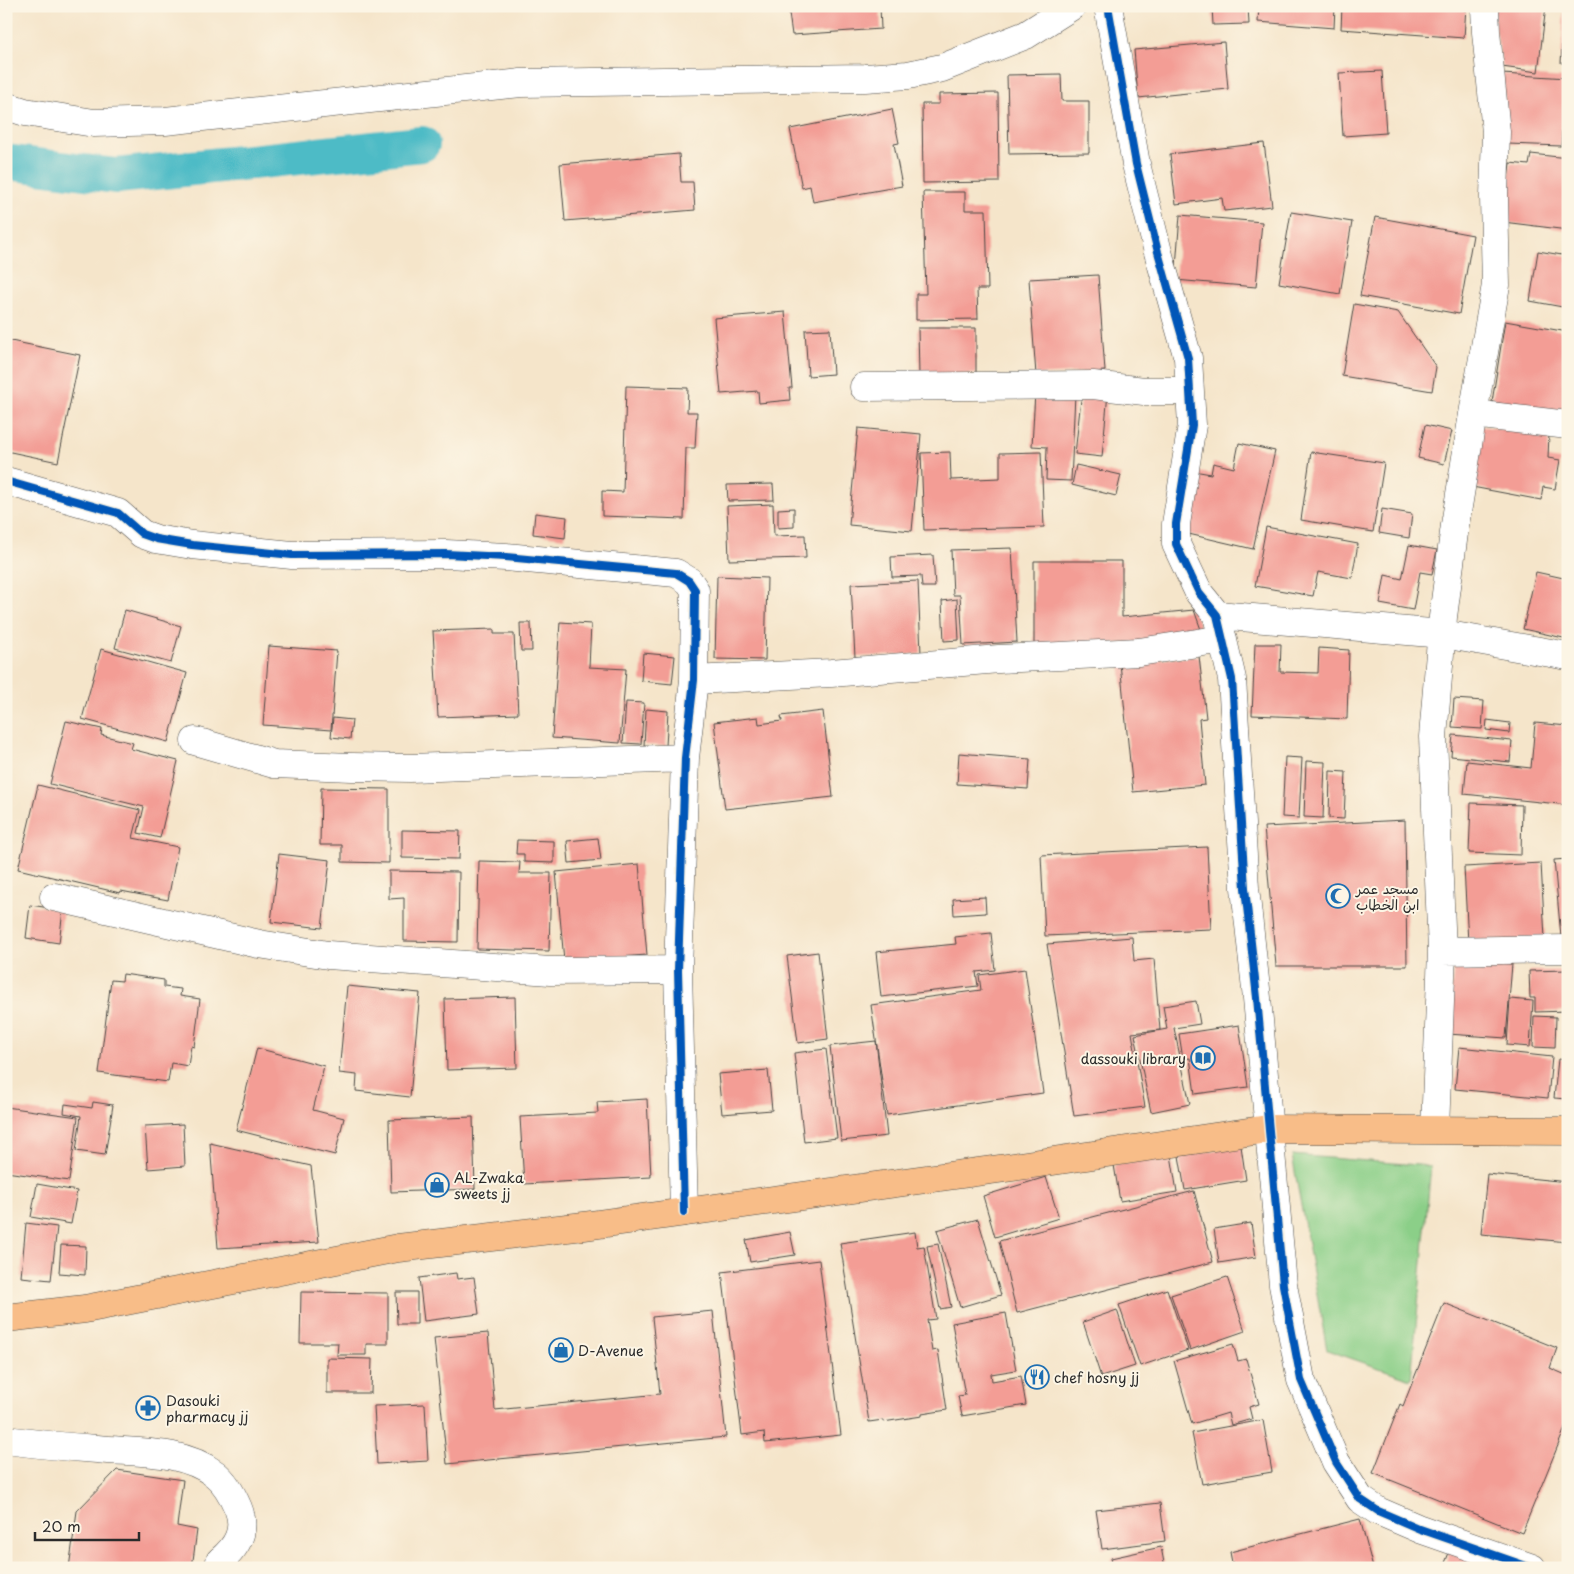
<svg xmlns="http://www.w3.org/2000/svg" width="1574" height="1574" viewBox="0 0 1574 1574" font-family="'Playpen Sans','Playpen Sans Arabic',sans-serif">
  <rect width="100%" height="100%" fill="#fcf5e5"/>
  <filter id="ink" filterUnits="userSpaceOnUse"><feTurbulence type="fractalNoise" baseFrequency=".02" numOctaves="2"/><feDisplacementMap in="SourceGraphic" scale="10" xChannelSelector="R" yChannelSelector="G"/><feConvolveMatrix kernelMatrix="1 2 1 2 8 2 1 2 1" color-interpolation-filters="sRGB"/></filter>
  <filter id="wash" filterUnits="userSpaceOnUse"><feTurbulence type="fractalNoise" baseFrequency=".0096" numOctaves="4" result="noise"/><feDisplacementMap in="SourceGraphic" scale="20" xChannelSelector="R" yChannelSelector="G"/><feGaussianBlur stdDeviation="1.12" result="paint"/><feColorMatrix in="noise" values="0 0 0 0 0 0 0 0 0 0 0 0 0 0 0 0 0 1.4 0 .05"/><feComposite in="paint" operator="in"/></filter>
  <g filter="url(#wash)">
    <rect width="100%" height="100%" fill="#f5e5ca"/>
    <path fill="#8bcf88" stroke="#5b7d5a" d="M 1292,1155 L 1431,1166 L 1411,1379 L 1327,1350 Z"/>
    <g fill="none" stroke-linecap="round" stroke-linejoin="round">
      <path stroke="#4ebbc6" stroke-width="36" d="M 6,162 L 116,176 L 422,144"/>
    </g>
    <g id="blocks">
      <path fill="#f39d95" d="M 788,6 L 880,6 L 881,29 L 792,35 Z
        M 1212,6 L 1248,6 L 1249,24 L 1213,25 Z
        M 1259,6 L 1335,6 L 1334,28 L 1258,22 Z
        M 1342,6 L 1466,6 L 1464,38 L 1341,29 Z
        M 1492,6 L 1546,6 L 1538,72 L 1502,67 Z
        M 1564,6 L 1568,6 L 1568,63 L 1561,63 Z
        M 1224,42 L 1228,89 L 1138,98 L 1134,50 Z
        M 1382,71 L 1386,133 L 1343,136 L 1339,73 Z
        M 1061,74 L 1062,101 L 1089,101 L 1089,153 L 1009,154 L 1007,75 Z
        M 1502,74 L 1568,78 L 1568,102 L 1564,102 L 1561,146 L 1508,144 Z
        M 998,93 L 999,182 L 923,183 L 922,104 L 939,104 L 939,94 Z
        M 892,109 L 899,143 L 894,144 L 902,186 L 813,202 L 810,186 L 802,188 L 790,129 Z
        M 1264,143 L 1272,206 L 1224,211 L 1222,198 L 1176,204 L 1170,154 Z
        M 679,154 L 681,182 L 693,182 L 695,210 L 565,221 L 560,164 Z
        M 1531,154 L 1568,158 L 1568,230 L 1503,222 L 1510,163 L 1529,165 Z
        M 923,192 L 965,192 L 965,210 L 986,210 L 988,289 L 977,289 L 978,319 L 916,320 L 916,294 L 926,294 Z
        M 1291,212 L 1352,222 L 1340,294 L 1279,283 Z
        M 1180,215 L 1262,222 L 1256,287 L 1175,280 Z
        M 1375,217 L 1473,235 L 1459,314 L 1360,296 Z
        M 1538,251 L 1568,256 L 1568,308 L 1530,301 Z
        M 1098,275 L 1105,371 L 1036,375 L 1029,279 Z
        M 1354,304 L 1398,312 L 1436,367 L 1432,391 L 1342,376 Z
        M 785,312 L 792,388 L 789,388 L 790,400 L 759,403 L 758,391 L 721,394 L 714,318 Z
        M 1505,321 L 1568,332 L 1568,415 L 1492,402 Z
        M 918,328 L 976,328 L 976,374 L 919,375 Z
        M 830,329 L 833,374 L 808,376 L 805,330 Z
        M 6,340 L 80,355 L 58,462 L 6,451 Z
        M 626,386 L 688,388 L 687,412 L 697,412 L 695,448 L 686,448 L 684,519 L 602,516 L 602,491 L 623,492 Z
        M 1082,390 L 1108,393 L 1102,457 L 1075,454 Z
        M 1035,392 L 1075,394 L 1071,481 L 1046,480 L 1047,447 L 1032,446 Z
        M 1425,425 L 1452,431 L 1444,464 L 1418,458 Z
        M 1478,426 L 1549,434 L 1548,458 L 1560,460 L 1555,489 L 1543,487 L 1541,500 L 1467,486 Z
        M 858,428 L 921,434 L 912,531 L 849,525 Z
        M 1239,443 L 1275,451 L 1253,549 L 1180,532 L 1194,471 L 1211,474 L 1213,463 L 1234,468 Z
        M 950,452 L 951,480 L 1000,478 L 1000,453 L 1041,452 L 1044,527 L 924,530 L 921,453 Z
        M 1311,452 L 1384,463 L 1373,532 L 1301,520 Z
        M 1076,465 L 1121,475 L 1116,496 L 1072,485 Z
        M 773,484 L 774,500 L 728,501 L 727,485 Z
        M 773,504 L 774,536 L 805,535 L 806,558 L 729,560 L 727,506 Z
        M 794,508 L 794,527 L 778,528 L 778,509 Z
        M 1382,509 L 1412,514 L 1409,538 L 1379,533 Z
        M 535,513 L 567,517 L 565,538 L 533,534 Z
        M 1266,527 L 1358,544 L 1352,578 L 1318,572 L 1313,596 L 1255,586 Z
        M 1409,545 L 1437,550 L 1432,574 L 1420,572 L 1413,610 L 1380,604 L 1385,575 L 1402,579 Z
        M 1012,548 L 1017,642 L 963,645 L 960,595 L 953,595 L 951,550 Z
        M 933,555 L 935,587 L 922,587 L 921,576 L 892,577 L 891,557 Z
        M 1034,561 L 1122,561 L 1122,617 L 1194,610 L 1204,638 L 1034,649 Z
        M 1536,572 L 1568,579 L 1568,639 L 1523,629 Z
        M 717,576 L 767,578 L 765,660 L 715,659 Z
        M 918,581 L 921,654 L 855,657 L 851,584 Z
        M 957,599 L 959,640 L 944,641 L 942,601 Z
        M 125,610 L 181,626 L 171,663 L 115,648 Z
        M 560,622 L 591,624 L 589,667 L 626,669 L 620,743 L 552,738 Z
        M 520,623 L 531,623 L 532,651 L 521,651 Z
        M 494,629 L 494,634 L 514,634 L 518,714 L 438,717 L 433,631 Z
        M 1255,644 L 1281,644 L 1280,672 L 1318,673 L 1319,648 L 1349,650 L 1347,719 L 1252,715 Z
        M 269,646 L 337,651 L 331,730 L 263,725 Z
        M 101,649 L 187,673 L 168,742 L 82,719 Z
        M 643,653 L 675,656 L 672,684 L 641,681 Z
        M 1199,656 L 1206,718 L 1199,719 L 1205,785 L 1133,792 L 1120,663 Z
        M 1454,699 L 1484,701 L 1482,729 L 1452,727 Z
        M 626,702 L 644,703 L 641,744 L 623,743 Z
        M 646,709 L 668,711 L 666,746 L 644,745 Z
        M 823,711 L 833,797 L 725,809 L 714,722 L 758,717 L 759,724 L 782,721 L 781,716 Z
        M 333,718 L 352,720 L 350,739 L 331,737 Z
        M 1487,720 L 1510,723 L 1509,733 L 1486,730 Z
        M 66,721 L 102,729 L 101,735 L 133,743 L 131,749 L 178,761 L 160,838 L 138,833 L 144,807 L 50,784 Z
        M 1535,723 L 1568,726 L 1568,805 L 1464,794 L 1467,761 L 1531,768 Z
        M 1453,735 L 1512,741 L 1510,762 L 1451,756 Z
        M 959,753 L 1030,759 L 1028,789 L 957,784 Z
        M 1285,757 L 1302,758 L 1299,818 L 1282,817 Z
        M 1306,761 L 1325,762 L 1323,818 L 1304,817 Z
        M 1330,771 L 1346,772 L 1344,819 L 1329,818 Z
        M 38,785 L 140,810 L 133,838 L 178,847 L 168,900 L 121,891 L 120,893 L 18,869 Z
        M 321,788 L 389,789 L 389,863 L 342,862 L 342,845 L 320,845 Z
        M 1471,803 L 1522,805 L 1521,855 L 1469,853 Z
        M 1405,820 L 1407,966 L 1276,966 L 1264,827 Z
        M 402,830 L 460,831 L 459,859 L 402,858 Z
        M 598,838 L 601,860 L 569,863 L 567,841 Z
        M 517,840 L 554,841 L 554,863 L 524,862 L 524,854 L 516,854 Z
        M 1207,847 L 1211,929 L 1045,936 L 1041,855 Z
        M 279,854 L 330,860 L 322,928 L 271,922 Z
        M 1568,859 L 1568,936 L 1561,937 L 1554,860 Z
        M 479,861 L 520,862 L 519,873 L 551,873 L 549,951 L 477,949 Z
        M 1541,863 L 1545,939 L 1468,943 L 1464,867 Z
        M 639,864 L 647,955 L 564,961 L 556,872 Z
        M 389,871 L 459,872 L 458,942 L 404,941 L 404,898 L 389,899 Z
        M 985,897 L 986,913 L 954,915 L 953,899 Z
        M 30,905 L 63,910 L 59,943 L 26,938 Z
        M 991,933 L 995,970 L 976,972 L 978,986 L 881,997 L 876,952 L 956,944 L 955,937 Z
        M 1132,937 L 1134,961 L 1154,959 L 1160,1030 L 1132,1033 L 1145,1107 L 1074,1116 L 1047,944 Z
        M 818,952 L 828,1039 L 798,1043 L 787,956 Z
        M 1454,960 L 1512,964 L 1506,1038 L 1448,1034 Z
        M 1025,969 L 1043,1093 L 887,1115 L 871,1005 L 981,990 L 979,975 Z
        M 1567,970 L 1568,1011 L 1535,1012 L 1535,998 L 1530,998 L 1529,971 Z
        M 123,974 L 164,980 L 164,987 L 181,989 L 180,996 L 200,999 L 194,1047 L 191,1046 L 188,1066 L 171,1063 L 168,1082 L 99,1073 L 111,980 L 122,981 Z
        M 347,986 L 420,993 L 410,1097 L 356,1091 L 357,1075 L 339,1073 Z
        M 515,997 L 517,1068 L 447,1070 L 445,999 Z
        M 1510,999 L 1533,1001 L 1530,1047 L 1507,1045 Z
        M 1196,1001 L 1200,1024 L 1174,1028 L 1190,1104 L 1151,1112 L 1135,1035 L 1167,1029 L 1163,1006 Z
        M 1534,1016 L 1556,1017 L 1555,1048 L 1533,1047 Z
        M 1239,1025 L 1248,1087 L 1195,1094 L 1190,1058 L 1183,1059 L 1179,1034 Z
        M 876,1041 L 887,1136 L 841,1141 L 830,1046 Z
        M 1459,1047 L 1552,1057 L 1548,1098 L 1455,1089 Z
        M 257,1048 L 324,1066 L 313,1110 L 344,1118 L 335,1155 L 236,1130 Z
        M 826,1049 L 837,1138 L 804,1142 L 794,1053 Z
        M 1558,1059 L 1568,1060 L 1568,1099 L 1554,1098 Z
        M 768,1070 L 772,1110 L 722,1114 L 718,1074 Z
        M 647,1099 L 651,1177 L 524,1184 L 520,1117 L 598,1113 L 597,1102 Z
        M 93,1102 L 113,1105 L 105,1155 L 76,1151 L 81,1116 L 64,1113 L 65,1104 L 92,1108 Z
        M 6,1107 L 78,1117 L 69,1181 L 6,1172 Z
        M 473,1117 L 475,1189 L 391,1192 L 389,1120 Z
        M 183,1124 L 185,1166 L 148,1169 L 145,1126 Z
        M 210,1143 L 311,1166 L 319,1242 L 218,1248 Z
        M 1241,1146 L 1246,1180 L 1185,1190 L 1179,1156 Z
        M 1171,1155 L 1177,1192 L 1120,1201 L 1114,1165 Z
        M 1487,1174 L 1568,1182 L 1568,1242 L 1481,1234 Z
        M 1046,1177 L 1059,1218 L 995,1237 L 983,1196 Z
        M 37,1184 L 77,1191 L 71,1224 L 31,1217 Z
        M 1194,1191 L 1213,1262 L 1017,1313 L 999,1241 Z
        M 978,1219 L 1001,1295 L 960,1307 L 937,1230 Z
        M 26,1223 L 57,1227 L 51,1280 L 21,1277 Z
        M 1251,1223 L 1256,1257 L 1219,1263 L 1214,1229 Z
        M 790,1232 L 795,1255 L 750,1262 L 746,1240 Z
        M 915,1232 L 917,1247 L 924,1246 L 936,1319 L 927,1320 L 932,1351 L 938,1350 L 947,1410 L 922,1414 L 922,1416 L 883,1422 L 883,1420 L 869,1422 L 840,1243 Z
        M 938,1244 L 951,1307 L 940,1309 L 927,1246 Z
        M 61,1245 L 86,1246 L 85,1275 L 59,1273 Z
        M 819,1260 L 841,1435 L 765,1443 L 764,1432 L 742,1435 L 722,1272 Z
        M 456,1273 L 457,1279 L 474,1277 L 479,1314 L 424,1321 L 419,1278 Z
        M 1227,1277 L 1245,1331 L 1190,1350 L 1171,1295 Z
        M 1167,1289 L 1188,1350 L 1140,1366 L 1119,1305 Z
        M 301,1292 L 388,1293 L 388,1344 L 366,1344 L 366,1355 L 337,1355 L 338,1343 L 300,1343 Z
        M 396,1292 L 417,1292 L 417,1324 L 397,1324 Z
        M 1444,1303 L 1557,1348 L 1550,1368 L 1568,1376 L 1568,1421 L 1522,1533 L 1373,1473 L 1400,1404 L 1403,1406 Z
        M 1117,1310 L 1135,1366 L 1101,1377 L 1083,1322 Z
        M 713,1311 L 726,1437 L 447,1464 L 434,1338 L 488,1333 L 495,1410 L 660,1394 L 652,1317 Z
        M 1006,1313 L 1016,1370 L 991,1374 L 992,1381 L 1021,1376 L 1026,1405 L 962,1416 L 958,1396 L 965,1395 L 952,1323 Z
        M 1233,1344 L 1238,1361 L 1246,1359 L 1259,1404 L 1249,1407 L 1252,1419 L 1231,1425 L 1228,1413 L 1192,1424 L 1174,1361 Z
        M 327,1358 L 372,1359 L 371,1393 L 327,1393 Z
        M 425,1404 L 428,1461 L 377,1464 L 374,1406 Z
        M 1263,1420 L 1272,1472 L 1202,1484 L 1192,1433 Z
        M 117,1470 L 183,1480 L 177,1526 L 197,1530 L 192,1568 L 69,1568 L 77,1511 Z
        M 1160,1503 L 1165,1541 L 1102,1549 L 1096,1510 Z
        M 1360,1519 L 1373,1568 L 1233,1568 L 1230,1552 Z
        M 1452,1545 L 1509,1568 L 1443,1568 Z
        M 1161,1547 L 1165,1568 L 1113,1568 L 1111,1558 Z"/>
    </g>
  </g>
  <g filter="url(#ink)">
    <use href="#blocks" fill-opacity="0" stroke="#494743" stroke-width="1"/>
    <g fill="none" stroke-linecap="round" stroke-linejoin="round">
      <g stroke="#494743" stroke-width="29">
        <path id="minor" d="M 1108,6 L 1136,164 L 1158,252 L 1188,358 L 1192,425 L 1176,524 L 1176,544 L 1199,593 L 1217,615 L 1232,679 L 1245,888 L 1257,998 L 1283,1285 L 1301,1380 L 1336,1462 L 1360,1499 L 1378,1511 L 1420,1529 L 1532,1568
          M 6,106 L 25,112 L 94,123 L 165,121 L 521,83 L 865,78 L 908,75 L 942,68 L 1026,35 L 1072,6
          M 864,387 L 1093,385 L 1144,391 L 1190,391
          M 1473,414 L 1568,425
          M 6,481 L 118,513 L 142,534 L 156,539 L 192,545 L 292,555 L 446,554 L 506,557 L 676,573 L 689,581 L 695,590 L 694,680 L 685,758 L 678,970 L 684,1212
          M 1217,615 L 1443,634 L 1568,656
          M 694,680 L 831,673 L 999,659 L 1139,652 L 1223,639
          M 195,741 L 274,764 L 352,767 L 410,768 L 685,758
          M 54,897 L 259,944 L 328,955 L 550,971 L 678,970
          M 1442,951 L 1568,949
          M 1435,1129 L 1442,951 L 1433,737 L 1443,617 L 1455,525 L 1473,414 L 1496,285 L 1494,197 L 1496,132 L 1486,32 L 1485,6
          M 6,1440 C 36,1444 67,1447 97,1449 C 136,1453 182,1449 215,1474 C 225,1482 233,1496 238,1508 C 247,1530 237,1547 220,1561"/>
      </g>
      <g stroke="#494743" stroke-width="29">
        <path id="major" d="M 6,1318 L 85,1309 L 398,1248 L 584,1226 L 1006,1168 L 1268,1129 L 1568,1131"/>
      </g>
      <use href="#minor" stroke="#fff" stroke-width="28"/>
      <use href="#major" stroke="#f8bd88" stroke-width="28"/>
      <g stroke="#fcf5e5" stroke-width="11">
        <path id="cycleway" d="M 1108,6 L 1136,164 L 1158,252 L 1188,358 L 1192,425 L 1176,524 L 1176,544 L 1199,593 L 1217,615 L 1232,679 L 1245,888 L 1257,998 L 1283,1285 L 1301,1380 L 1336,1462 L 1360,1499 L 1378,1511 L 1420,1529 L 1532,1568
          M 6,481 L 118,513 L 142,534 L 156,539 L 192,545 L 292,555 L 446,554 L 506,557 L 676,573 L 689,581 L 695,590 L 694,680 L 685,758 L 678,970 L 684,1212"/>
      </g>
      <use href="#cycleway" stroke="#0057b8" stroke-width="8"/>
    </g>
  </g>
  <defs>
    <g id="mosque-ring" transform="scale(1.25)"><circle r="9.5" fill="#fcf5e5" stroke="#1f6fb2" stroke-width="1.5"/><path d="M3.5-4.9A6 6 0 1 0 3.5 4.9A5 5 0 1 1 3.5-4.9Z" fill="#1f6fb2"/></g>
    <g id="library-ring" transform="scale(1.25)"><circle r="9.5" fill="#fcf5e5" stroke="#1f6fb2" stroke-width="1.5"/><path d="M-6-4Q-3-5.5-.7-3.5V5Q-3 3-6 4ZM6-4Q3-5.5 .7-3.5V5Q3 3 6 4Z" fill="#1f6fb2"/></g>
    <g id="shop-ring" transform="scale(1.25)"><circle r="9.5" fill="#fcf5e5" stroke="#1f6fb2" stroke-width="1.5"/><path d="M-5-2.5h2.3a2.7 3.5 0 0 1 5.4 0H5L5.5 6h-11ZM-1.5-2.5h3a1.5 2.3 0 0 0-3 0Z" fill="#1f6fb2"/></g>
    <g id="restaurant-ring" transform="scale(1.25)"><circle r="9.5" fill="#fcf5e5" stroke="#1f6fb2" stroke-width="1.5"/><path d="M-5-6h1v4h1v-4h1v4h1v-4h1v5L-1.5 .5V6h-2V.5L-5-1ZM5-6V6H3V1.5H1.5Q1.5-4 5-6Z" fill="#1f6fb2"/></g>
    <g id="pharmacy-ring" transform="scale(1.25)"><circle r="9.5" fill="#fcf5e5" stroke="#1f6fb2" stroke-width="1.5"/><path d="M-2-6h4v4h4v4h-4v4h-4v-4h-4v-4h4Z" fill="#1f6fb2"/></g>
  </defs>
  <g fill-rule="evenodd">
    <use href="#mosque-ring" x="1338" y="896"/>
    <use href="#library-ring" x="1203" y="1058"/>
    <use href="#shop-ring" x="437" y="1185"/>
    <use href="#shop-ring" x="561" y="1350"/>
    <use href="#restaurant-ring" x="1037" y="1377"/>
    <use href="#pharmacy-ring" x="148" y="1408"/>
  </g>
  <g text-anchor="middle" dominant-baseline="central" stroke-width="4" stroke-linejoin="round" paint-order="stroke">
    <g font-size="14" fill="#2b2b2b" stroke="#fcf5e5" text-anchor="start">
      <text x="1356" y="888">مسجد عمر<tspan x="1356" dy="16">ابن الخطاب</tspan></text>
      <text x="1186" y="1058" text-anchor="end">dassouki library</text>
      <text x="454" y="1177">AL-Zwaka<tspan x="454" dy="16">sweets jj</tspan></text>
      <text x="578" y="1350">D-Avenue</text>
      <text x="1054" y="1377">chef hosny jj</text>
      <text x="166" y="1400">Dasouki<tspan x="166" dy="16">pharmacy jj</tspan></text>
    </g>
  </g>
  <rect width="1574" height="1574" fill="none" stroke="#fcf5e5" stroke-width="25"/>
  <path d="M35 1532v8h104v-8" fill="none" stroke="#2b2b2b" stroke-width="2.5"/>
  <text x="42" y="1532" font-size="15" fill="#2b2b2b" stroke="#fcf5e5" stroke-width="4" paint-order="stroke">20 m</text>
</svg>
